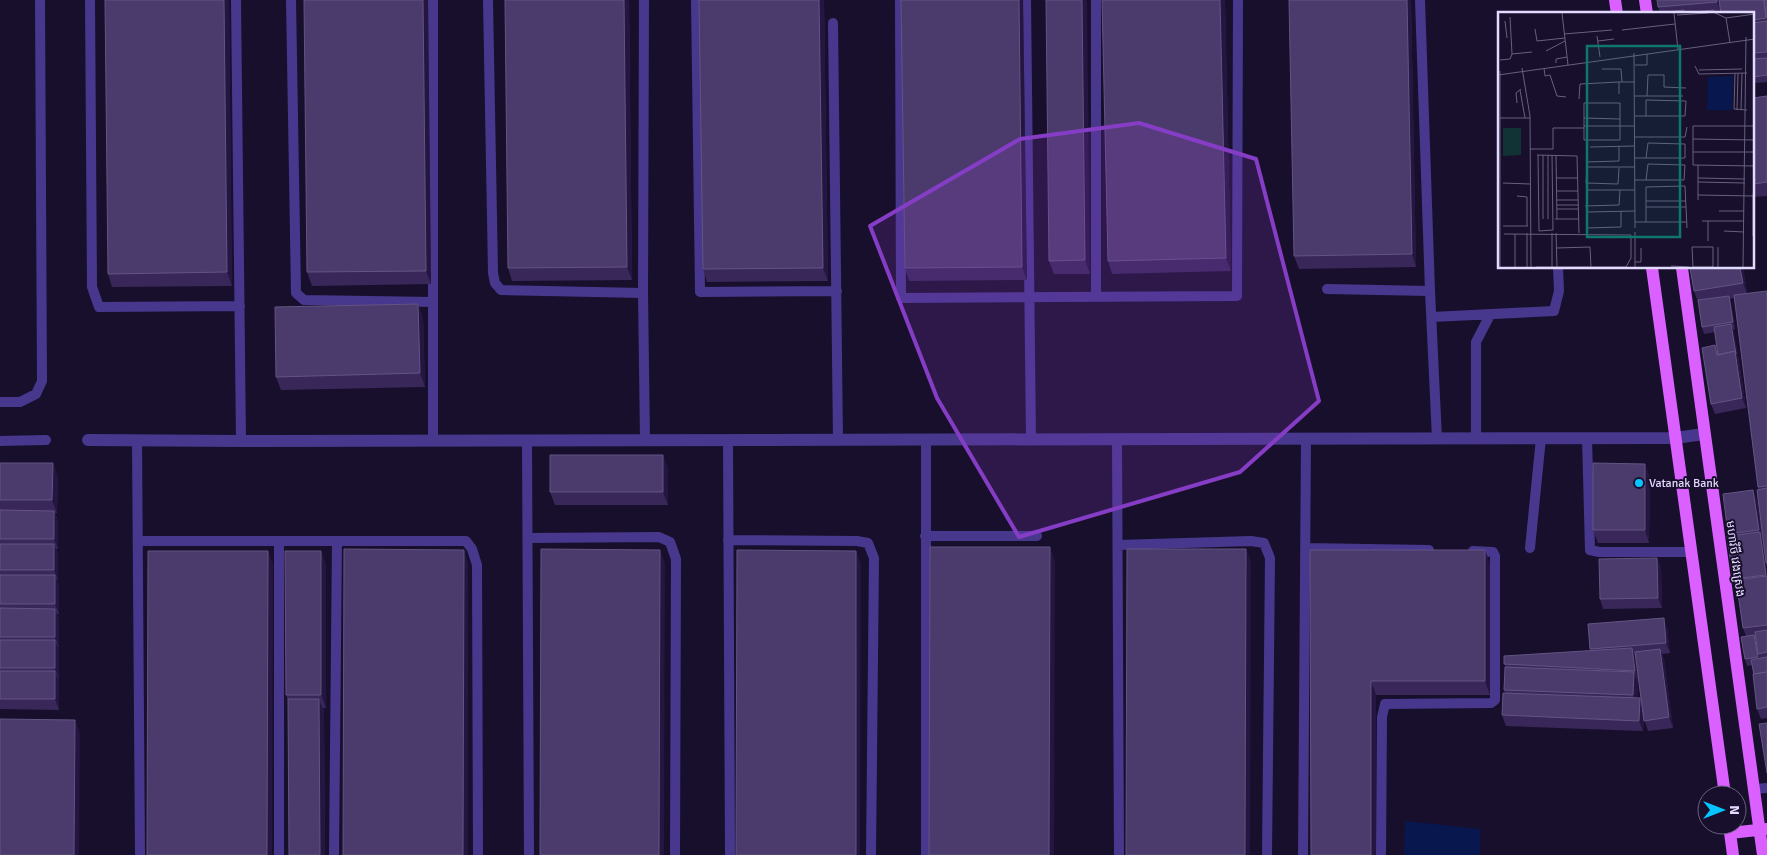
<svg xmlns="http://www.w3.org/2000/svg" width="1767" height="855" viewBox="0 0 1767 855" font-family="Signika,'Noto Sans Khmer',sans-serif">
  <rect width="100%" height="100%" fill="#180f2c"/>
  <path fill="#08174d" d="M 1405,821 L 1480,829 L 1480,855 L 1404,855 Z"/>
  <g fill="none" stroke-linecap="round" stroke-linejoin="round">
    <path stroke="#47388d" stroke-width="10" d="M 90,0 L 92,287 L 99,307 L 240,306
      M 236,0 L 241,441
      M 291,0 L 296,293 L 304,300 L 433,302
      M 433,0 L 433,441
      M 488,0 L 493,273 L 495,283 L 501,290 L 643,293
      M 644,0 L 643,293 L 645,440
      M 696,0 L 700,292 L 837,291
      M 900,0 L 901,298 L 1237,296 L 1238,0
      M 1026,0 L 1031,440
      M 1420,0 L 1430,291
      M 833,23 L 838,440
      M 1327,289 L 1430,291 L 1437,439
      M 1096,297 L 1096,0
      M 1432,317 L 1554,311 L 1559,291 L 1558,268
      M 0,402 L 20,402 L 36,394 L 42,381 L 40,0
      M 1587,438 L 1590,550 L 1599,552 L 1691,552
      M 1117,439 L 1119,855
      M 1476,439 L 1476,342 L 1490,315
      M 137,440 L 140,855
      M 728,440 L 730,855
      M 0,441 L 46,440
      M 527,441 L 529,855
      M 925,536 L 1037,536
      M 528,538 L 659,537 L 670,542 L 676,559 L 675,855
      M 728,540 L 857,541 L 868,543 L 874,558 L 871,855
      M 139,541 L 466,541 L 472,549 L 477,565 L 478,855
      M 1118,545 L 1251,541 L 1264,543 L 1270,558 L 1267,855
      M 1305,548 L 1429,550
      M 1530,548 L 1541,438
      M 1754,789 L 1767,788
      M 279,855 L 279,541
      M 334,855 L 337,541
      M 926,855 L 926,440
      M 1303,855 L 1306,439
      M 1381,855 L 1382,717 L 1385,704 L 1491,703 L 1495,700 L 1495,556 L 1493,552 L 1473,551"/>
    <path stroke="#47388d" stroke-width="12" d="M 88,440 L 241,441 L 1675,438 L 1704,434"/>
    <path stroke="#da61ff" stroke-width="12" d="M 1615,0 L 1617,14
      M 1645,0 L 1647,14
      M 1652,268 L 1725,795
      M 1682,268 L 1763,855
      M 1729,825 L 1733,855
      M 1730,833 L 1767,829"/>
  </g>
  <path fill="#39275a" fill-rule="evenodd" d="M 229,0 L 232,286 L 112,287 L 108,274 Z
    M 428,0 L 431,284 L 312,286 L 307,272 Z
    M 629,0 L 632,280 L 512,281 L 508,268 Z
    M 824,0 L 828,281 L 707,282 L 703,269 Z
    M 901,0 L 1023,0 L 1027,280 L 909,281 L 905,268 Z
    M 1046,0 L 1090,274 L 1054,274 L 1049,261 Z
    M 1102,0 L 1225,0 L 1231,271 L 1112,274 L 1108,261 Z
    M 1411,0 L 1416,267 L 1299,269 L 1294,256 Z
    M 1657,0 L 1767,0 L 1767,82 L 1755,83 L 1753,80 L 1753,14 L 1720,12 L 1715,12 L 1714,14 L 1656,14 L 1660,12 L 1658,7 Z
    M 1767,96 L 1767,196 L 1753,197 L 1753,98 Z
    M 1690,268 L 1743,268 L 1747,293 L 1767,291 L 1767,718 L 1761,719 L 1757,709 L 1752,665 L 1747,666 L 1745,659 L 1746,636 L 1743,628 L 1738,589 L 1737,589 L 1733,579 L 1728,534 L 1753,490 L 1757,500 L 1763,540 L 1758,489 L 1734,298 L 1730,299 L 1731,303 L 1735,329 L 1733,330 L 1739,361 L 1746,408 L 1715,414 L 1711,404 L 1718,352 L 1715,332 L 1704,334 L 1702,327 L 1698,302 L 1694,291 Z
    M 423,317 L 425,387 L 281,390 L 276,377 Z
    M 0,463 L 58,476 L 57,513 L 55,513 L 58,521 L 58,549 L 56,549 L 58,554 L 58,580 L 56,580 L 59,585 L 59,614 L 57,614 L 59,619 L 59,647 L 58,647 L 59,650 L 59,679 L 58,679 L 59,681 L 59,710 L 0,709 Z
    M 668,468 L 668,505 L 555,505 L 550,492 Z
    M 1650,477 L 1649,543 L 1598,543 L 1593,530 Z
    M 1310,550 L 1490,563 L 1490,695 L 1376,695 L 1376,855 L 1311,855 Z
    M 321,551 L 326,565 L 326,708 L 323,708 L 324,712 L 325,855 L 289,855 L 288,701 L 286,695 Z
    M 1657,558 L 1661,568 L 1662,608 L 1603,609 L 1600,599 Z
    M 1667,628 L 1670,653 L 1662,654 L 1664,659 L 1673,728 L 1648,731 L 1644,718 L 1643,731 L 1506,726 L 1502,715 L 1505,693 L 1504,690 L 1506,667 L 1504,664 L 1591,651 L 1590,649 ZM 1635,656 L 1636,656 L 1641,702 L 1640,698 L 1637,698 L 1638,682 L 1637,681 L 1638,681 Z"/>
  <path fill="#241640" d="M 224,0 L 229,0 L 232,286 L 227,272 Z
    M 423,0 L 428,0 L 431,284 L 426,271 Z
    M 624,0 L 629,0 L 632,280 L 627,267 Z
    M 819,0 L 824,0 L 828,281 L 823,268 Z
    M 1019,0 L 1023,0 L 1027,280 L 1022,267 Z
    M 1082,0 L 1087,0 L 1090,274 L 1085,260 Z
    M 1220,0 L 1225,0 L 1231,271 L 1226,258 Z
    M 1407,0 L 1411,0 L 1416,267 L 1412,254 Z
    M 1717,0 L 1719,0 L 1721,12 L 1717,2 Z
    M 1740,268 L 1743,268 L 1748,296 L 1743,283 Z
    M 1729,296 L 1731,303 L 1735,329 L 1733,322 Z
    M 418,304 L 423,317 L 425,387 L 420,373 Z
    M 1731,324 L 1734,331 L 1739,361 L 1736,354 Z
    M 1735,351 L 1739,362 L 1746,408 L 1742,398 Z
    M 663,455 L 668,468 L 668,505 L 663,492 Z
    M 53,463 L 58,476 L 57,513 L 52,500 Z
    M 1645,464 L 1650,477 L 1649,543 L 1645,530 Z
    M 1753,490 L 1757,500 L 1762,538 L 1763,542 L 1766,563 L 1767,567 L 1767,578 L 1766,575 L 1760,533 L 1759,530 Z
    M 54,511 L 58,521 L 58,549 L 54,539 Z
    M 54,544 L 58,554 L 58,580 L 54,570 Z
    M 1050,547 L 1055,561 L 1054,855 L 1049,855 Z
    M 1246,549 L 1251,562 L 1250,855 L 1245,855 Z
    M 464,550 L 468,563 L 468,855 L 463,855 Z
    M 660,550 L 665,563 L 664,855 L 659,855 Z
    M 1485,550 L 1490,563 L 1490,695 L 1485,681 Z
    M 268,551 L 273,564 L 272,855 L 267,855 Z
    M 321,551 L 326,565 L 326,708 L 321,695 Z
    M 856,551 L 861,564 L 860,855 L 856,855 Z
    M 1657,558 L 1661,568 L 1662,608 L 1658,598 Z
    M 55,575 L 59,585 L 59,614 L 55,604 Z
    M 55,609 L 59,619 L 59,647 L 55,637 Z
    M 1664,618 L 1667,628 L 1670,653 L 1666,643 Z
    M 1754,635 L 1756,641 L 1760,664 L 1758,657 Z
    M 55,640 L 59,650 L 59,679 L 55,668 Z
    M 1632,648 L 1636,658 L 1638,681 L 1635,671 Z
    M 1660,649 L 1664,659 L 1673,728 L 1669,717 Z
    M 55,671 L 59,681 L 59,710 L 55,699 Z
    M 1634,672 L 1638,682 L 1637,705 L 1633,695 Z
    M 1371,681 L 1376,695 L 1376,855 L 1371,855 Z
    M 1640,698 L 1644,708 L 1643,731 L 1639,721 Z
    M 319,699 L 324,712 L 325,855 L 320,855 Z
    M 75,720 L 80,733 L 79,855 L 74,855 Z"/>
  <path fill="#4b3b6c" stroke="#635483" d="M 105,0 L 224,0 L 227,272 L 108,274 Z
    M 304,0 L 423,0 L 426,271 L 307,272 Z
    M 505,0 L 624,0 L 627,267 L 508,268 Z
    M 699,0 L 819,0 L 823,268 L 703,269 Z
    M 901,0 L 1019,0 L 1022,267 L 905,268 Z
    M 1046,0 L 1082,0 L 1085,260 L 1049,261 Z
    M 1102,0 L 1220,0 L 1226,258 L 1108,261 Z
    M 1289,0 L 1407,0 L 1412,254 L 1294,256 Z
    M 1657,0 L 1717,0 L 1717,2 L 1658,7 Z
    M 1719,0 L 1764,0 L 1766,18 L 1753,20 L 1753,14 L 1721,14 Z
    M 1764,0 L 1767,0 L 1767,17 L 1766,17 Z
    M 1684,10 L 1684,14 L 1656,14 L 1656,13 Z
    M 1714,10 L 1714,14 L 1685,14 L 1685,13 Z
    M 1767,21 L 1767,52 L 1753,53 L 1753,23 Z
    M 1767,58 L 1767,75 L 1753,77 L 1753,59 Z
    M 1767,96 L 1767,182 L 1753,184 L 1753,98 Z
    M 1690,268 L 1740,268 L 1743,283 L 1694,291 Z
    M 1767,291 L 1767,486 L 1758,487 L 1734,295 Z
    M 1729,296 L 1733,322 L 1702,327 L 1698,300 Z
    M 418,304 L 420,373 L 276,377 L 275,307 Z
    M 1731,324 L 1736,354 L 1735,351 L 1718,355 L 1714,327 Z
    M 1715,345 L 1717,355 L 1735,351 L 1742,398 L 1711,404 L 1702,348 Z
    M 550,455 L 663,455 L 663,492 L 550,492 Z
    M 0,463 L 53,463 L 52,500 L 0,500 Z
    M 1593,463 L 1645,464 L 1645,530 L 1593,530 Z
    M 1767,488 L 1767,563 L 1766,563 L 1757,490 Z
    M 1753,490 L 1759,530 L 1728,534 L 1723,494 Z
    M 0,510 L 54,511 L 54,539 L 0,539 Z
    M 1760,532 L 1766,575 L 1733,579 L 1727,536 Z
    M 0,544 L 54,544 L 54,570 L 0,570 Z
    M 930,547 L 1050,547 L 1049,855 L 929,855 Z
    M 344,549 L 464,550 L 463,855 L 343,855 Z
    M 541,549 L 660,550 L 659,855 L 540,855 Z
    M 1127,549 L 1246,549 L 1245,855 L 1126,855 Z
    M 737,550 L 856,551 L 856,855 L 736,855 Z
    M 1310,550 L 1485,550 L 1485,681 L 1371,681 L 1371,855 L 1311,855 Z
    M 148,551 L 268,551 L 267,855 L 147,855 Z
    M 285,551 L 321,551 L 321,695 L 286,695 Z
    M 1657,558 L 1658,598 L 1600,599 L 1599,559 Z
    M 0,575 L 55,575 L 55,604 L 0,604 Z
    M 1767,576 L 1767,625 L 1743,628 L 1736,580 Z
    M 0,608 L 55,609 L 55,637 L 0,637 Z
    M 1664,618 L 1666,643 L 1590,649 L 1588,624 Z
    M 1767,630 L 1767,652 L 1758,654 L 1755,632 Z
    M 1754,635 L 1758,657 L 1745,659 L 1741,637 Z
    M 0,640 L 55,640 L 55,668 L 0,668 Z
    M 1632,648 L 1635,671 L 1504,664 L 1504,656 Z
    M 1660,649 L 1669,717 L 1644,721 L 1635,652 Z
    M 1767,657 L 1767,672 L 1754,674 L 1751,660 Z
    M 1505,667 L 1634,672 L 1633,695 L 1504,690 Z
    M 0,671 L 55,671 L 55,699 L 0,699 Z
    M 1767,672 L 1767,707 L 1757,709 L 1753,674 Z
    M 1503,693 L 1640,698 L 1639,721 L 1502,715 Z
    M 288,699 L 319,699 L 320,855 L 289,855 Z
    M 0,719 L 75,720 L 74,855 L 0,855 Z
    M 1767,723 L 1767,773 L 1759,724 Z"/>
  <path fill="#853dc5" fill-opacity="0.2" stroke="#853dc5" stroke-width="4" stroke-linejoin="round" d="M 1139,123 L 1256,159 L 1319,401 L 1240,472 L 1019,537 L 937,398 L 870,226 L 1020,139 Z"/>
  <circle fill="#06c4ff" stroke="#180f2c" stroke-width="2" cx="1639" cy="483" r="5"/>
  <g text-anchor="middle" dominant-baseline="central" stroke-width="4" stroke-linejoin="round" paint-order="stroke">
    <g font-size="12" fill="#e3daff" stroke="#180f2c" text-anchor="start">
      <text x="1649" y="483">Vatanak Bank</text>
    </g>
    <g font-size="12" fill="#e3daff" stroke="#180f2c">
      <text transform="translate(1735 559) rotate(82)">មហាវិថី វេងស្រេង</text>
    </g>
  </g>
  <g transform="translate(1498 12)">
    <rect width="256" height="256" fill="#180f2c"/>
    <path d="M 5,116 L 23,116 L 23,143 L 5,144 Z" fill="#123336"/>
    <path d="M 235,64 L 234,98 L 209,98 L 210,65 Z" fill="#08174d"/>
    <path fill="none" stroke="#696080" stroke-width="1" d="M 64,1 L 70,53M 176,1 L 180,38M 217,1 L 228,6 L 232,31M 179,3 L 210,1M 228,6 L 257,2M 7,9 L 9,26M 37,17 L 39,29 L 67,26M 124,18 L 177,12M 66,22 L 114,18M 99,24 L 102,45M 100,29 L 116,27M 48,39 L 67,29M 136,41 L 137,216M 14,42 L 34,40M 2,48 L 12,47 L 14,42 L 12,5M 58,51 L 58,47 L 69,45M 137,53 L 149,53 L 149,42M 197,54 L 201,62 L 249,61M 24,56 L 32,104 L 33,255M 46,56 L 47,64 L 52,63 L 59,84 L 68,85M 104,57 L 123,57 L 124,70M 201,58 L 244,57M 2,59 L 2,255M 237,61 L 236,97 L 249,98M 0,63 L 257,27M 22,78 L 27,106M 121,82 L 121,70 L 137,70M 137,84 L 185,84M 149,84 L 150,63 L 166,63 L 166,75 L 188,76M 81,87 L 82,72 L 121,70M 19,91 L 18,81 L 23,77M 86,91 L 122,91 L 122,128 L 86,128 ZM 239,98 L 240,61M 243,98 L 244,61M 137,104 L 187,104 L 188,89 L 148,88 L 148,104M 2,106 L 32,106M 86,106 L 122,107M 86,114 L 137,114M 257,114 L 195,114 L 195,153 L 257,154M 137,125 L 187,125 L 189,115M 195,127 L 257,128M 92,135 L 137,134M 32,137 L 55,137 L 55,116 L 86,116M 195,140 L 257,140M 39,143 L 79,144 L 81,221M 40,143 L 41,219 L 55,218 L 54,143M 45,143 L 45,207M 50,143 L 50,207M 58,143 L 59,207M 137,146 L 187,146 L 187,132 L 150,131 L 148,146M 88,150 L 121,149 L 121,135M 200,153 L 200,188M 121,156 L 120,172 L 88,171 L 89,155 L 137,155M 58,166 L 80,166M 200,166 L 247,167M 137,168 L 186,168 L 187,153 L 150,152 L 148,168M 200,170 L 247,171M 5,171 L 32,172M 88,178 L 137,178M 59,179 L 80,179M 200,183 L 255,184 L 255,224M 19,184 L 29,185 L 29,214M 255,184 L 257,167M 59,188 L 80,188M 148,189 L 188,189M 59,193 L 80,193M 87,194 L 121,193 L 122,178M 148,195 L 188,195M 59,197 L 80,197M 221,199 L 246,199M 89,200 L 137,199M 57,207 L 80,207M 204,209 L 246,209M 137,210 L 189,210M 148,210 L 148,175 L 187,174 L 189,216M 5,214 L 30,214M 88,216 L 123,215 L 123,199M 226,219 L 246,220M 137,220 L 137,255M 29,221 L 29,255M 54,221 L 54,255M 58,221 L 59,255M 6,222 L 133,223 L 133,246 L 128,255 L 38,255M 210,229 L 210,209M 58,236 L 92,235 L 93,255M 137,250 L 143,250 L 143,236M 173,254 L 191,255M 17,255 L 17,222M 214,255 L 215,255 L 215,235 L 194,235 L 195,255 L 215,255M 220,255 L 220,235M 245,255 L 248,25"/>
    <path fill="#0f766e" fill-opacity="0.15" stroke="#0f766e" stroke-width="2.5" d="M 89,34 L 182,34 L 182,225 L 89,225 Z"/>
    <rect width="256" height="256" fill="none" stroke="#e3daff" stroke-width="2.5"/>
  </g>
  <g transform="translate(1722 810) rotate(90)"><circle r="24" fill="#180f2c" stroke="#696080"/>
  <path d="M0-4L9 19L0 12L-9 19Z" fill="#06c4ff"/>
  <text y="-8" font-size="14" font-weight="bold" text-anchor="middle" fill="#e3daff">N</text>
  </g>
</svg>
